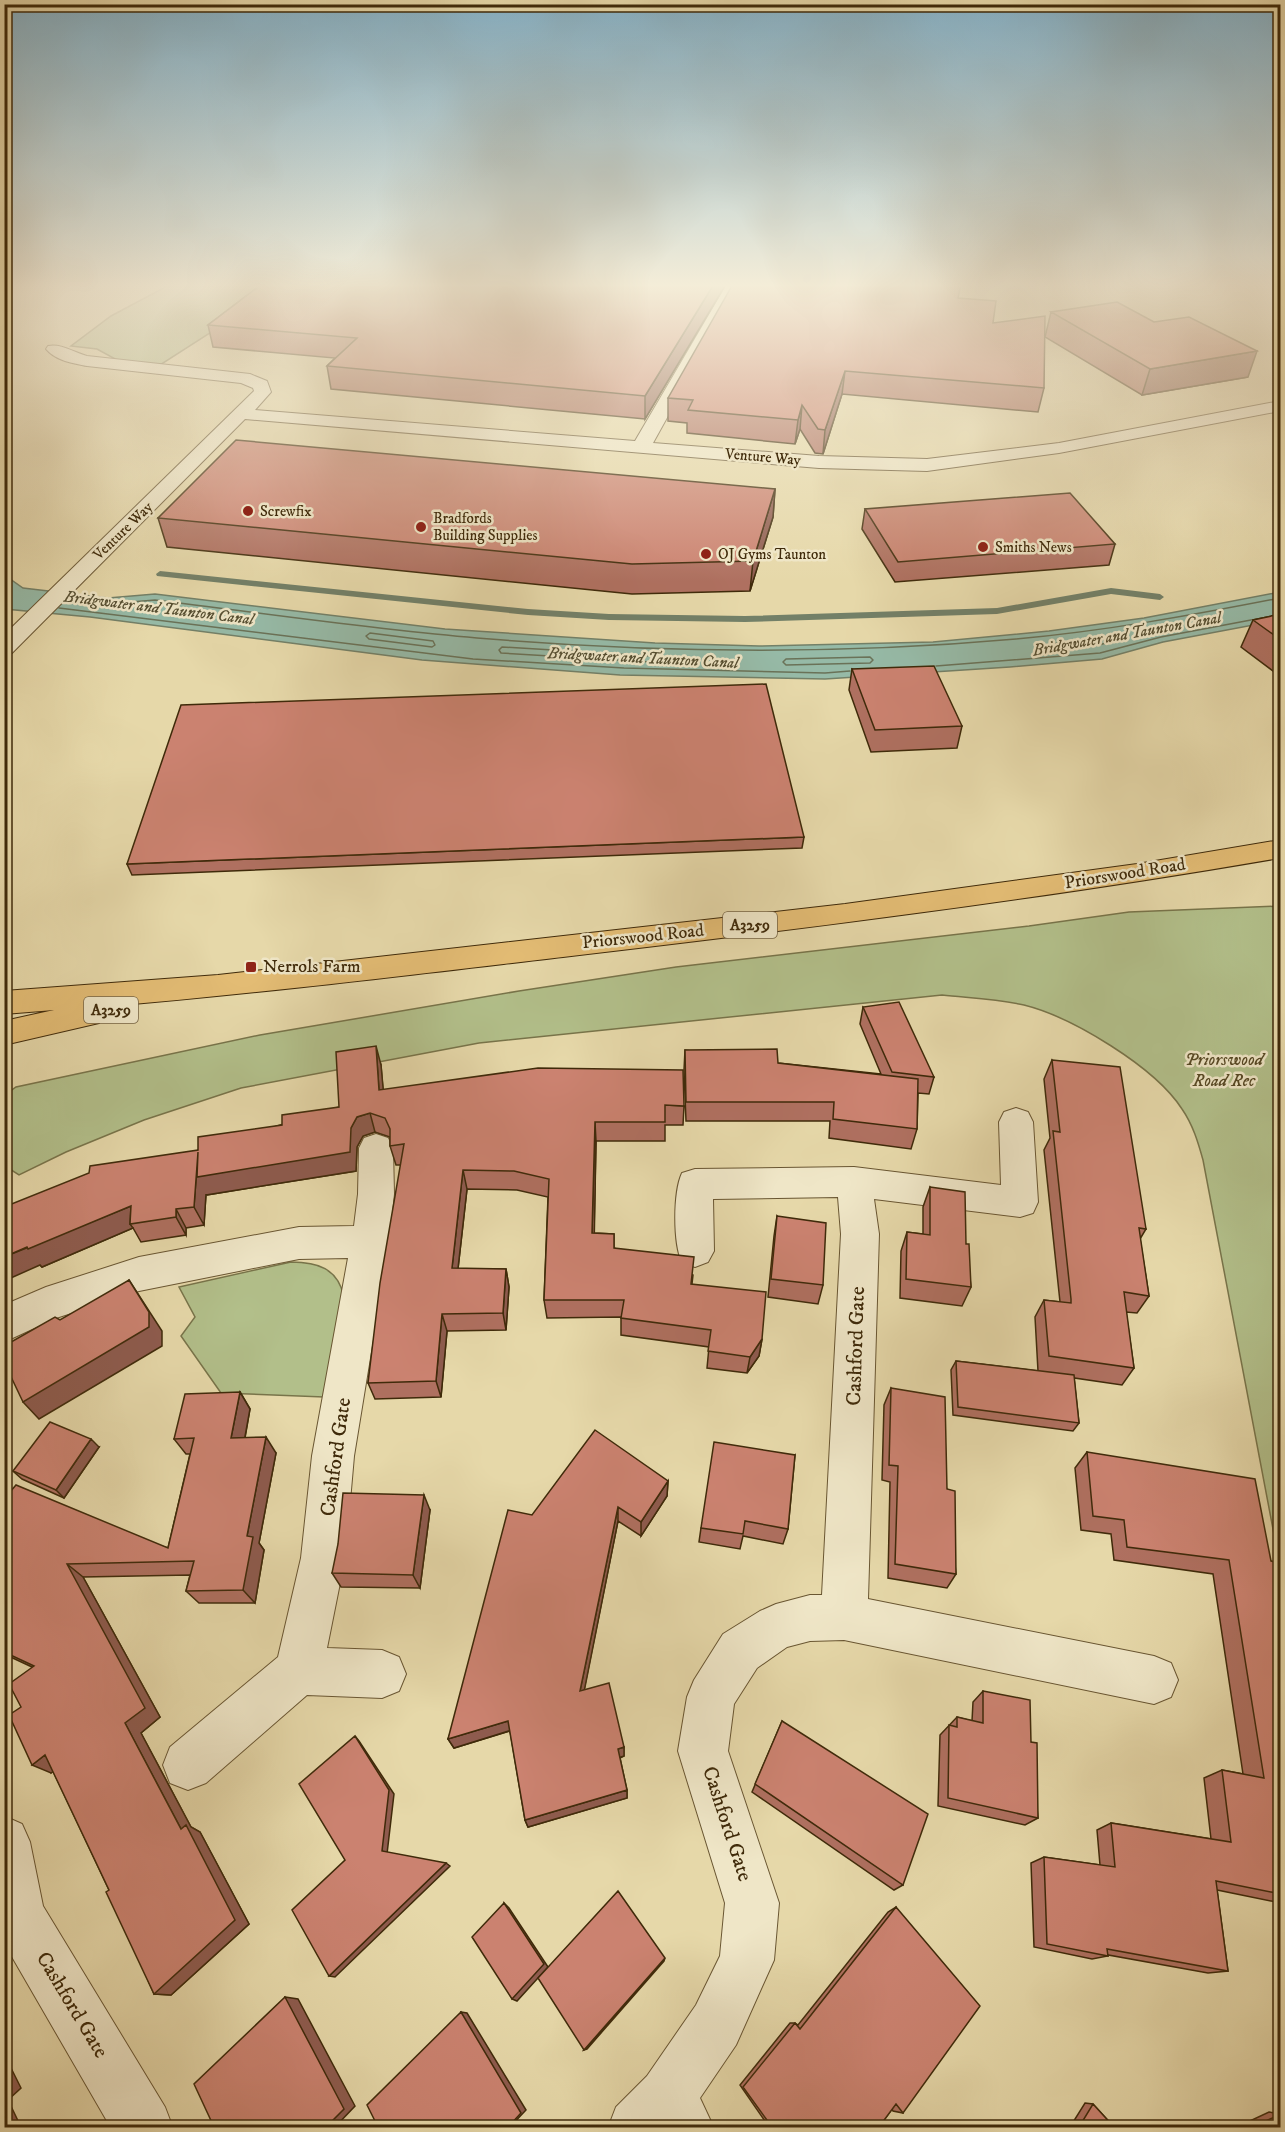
<svg xmlns="http://www.w3.org/2000/svg" width="1285" height="2132" viewBox="0 0 1285 2132" font-family="'IM FELL DW Pica',serif">
  <rect width="100%" height="100%" fill="#e6d8a9"/>
  <filter id="stains"><feTurbulence type="fractalNoise" baseFrequency=".00333" numOctaves="4"/><feColorMatrix values="0 0 0 0 .2 0 0 0 0 .09 0 0 0 0 .02 0 0 0 .5 -.17"/></filter>
  <radialGradient id="worn" r=".72"><stop offset=".6" stop-color="#630" stop-opacity="0"/><stop offset="1" stop-color="#630" stop-opacity=".3"/></radialGradient>
  <path fill="#b2bf8a" stroke="#78744a" stroke-width="1.5" d="M 171,284 L 286,284 L 160,365 L 117,360 L 97,349 L 71,346 L 111,316 Z
    M 1280,906 L 1280,1566 L 1203,1160 C 1198,1142 1193,1125 1182,1109 C 1155,1067 1072,1017 1024,1005 C 997,999 969,998 942,995 L 479,1043 L 241,1088 L 144,1120 L 66,1152 L 19,1175 L 5,1166 L 5,1095 L 16,1087 L 260,1035 L 519,991 L 676,967 L 1029,926 L 1129,912 Z
    M 291,1262 C 317,1262 338,1268 344,1297 L 324,1397 L 221,1393 L 181,1336 L 195,1317 L 179,1287 Z"/>
  <path fill="#96baa7" stroke="#738068" stroke-width="1.5" d="M 4,578 L 10,579 L 23,588 L 108,598 L 155,594 L 445,629 L 655,643 L 759,646 L 933,642 L 1049,631 L 1144,618 L 1280,592 L 1280,620 L 1163,642 L 1102,659 L 1010,667 L 825,679 L 620,675 L 422,660 L 90,617 L 5,609 Z"/>
  <g fill="none" stroke-linecap="round" stroke-linejoin="round">
    <path stroke="#6a7258" stroke-width="1.5" d="M 67,599 L 108,604 L 155,600 C 262,613 369,629 477,638 C 656,653 837,655 1016,639 C 1105,631 1193,615 1280,598
      M 59,608 L 473,659 L 624,668 L 825,673 L 850,671
      M 370,633 L 433,641 L 435,645 L 432,647 L 369,639 L 366,636 Z
      M 1111,636 L 1114,638 L 1113,641 L 1099,645 L 1053,650 L 1050,647 L 1052,644 Z
      M 502,647 L 651,656 L 653,660 L 651,662 L 501,653 L 499,650 Z
      M 870,657 L 873,660 L 870,663 L 786,665 L 783,662 L 786,659 Z
      M 936,666 L 1100,653 L 1161,637 L 1251,620"/>
    <path fill="#738068" fill-rule="evenodd" d="M 160,571 L 528,609 L 609,614 L 745,616 L 997,608 L 1111,588 L 1160,594 L 1164,597 L 1160,600 L 1111,594 L 997,614 L 745,622 L 609,620 L 528,615 L 157,576 L 156,574 Z"/>
    <g stroke="#695632" stroke-width="2">
      <path id="minor" d="M 727,284 L 741,284 L 653,443 L 819,456 L 927,459 L 1059,443 L 1280,401 L 1280,411 L 1059,453 L 927,471 L 819,468 L 245,419 L 12,653 L 4,655 L 4,635 L 254,391 L 253,388 L 241,383 L 87,366 C 73,363 56,361 46,349 L 48,346 C 61,343 75,353 87,356 L 250,374 L 267,381 L 271,392 L 255,410 L 635,441 Z
        M 1016,1108 L 1028,1112 L 1033,1122 L 1038,1202 L 1033,1213 L 1020,1217 L 874,1199 L 879,1234 L 868,1599 L 1154,1656 L 1171,1663 L 1178,1680 L 1171,1697 L 1154,1704 L 844,1640 L 810,1641 L 787,1647 L 757,1668 L 734,1704 L 728,1751 L 779,1903 L 774,1960 L 736,2045 L 700,2098 L 714,2128 L 608,2128 L 616,2107 L 647,2076 L 696,2005 L 720,1956 L 725,1903 L 678,1751 L 687,1697 L 694,1680 L 723,1634 L 760,1611 L 776,1604 L 810,1595 L 822,1595 L 841,1234 L 838,1197 L 713,1199 L 714,1251 L 708,1262 L 695,1267 L 682,1262 C 673,1244 673,1192 682,1173 L 695,1169 L 854,1167 L 1001,1185 L 999,1122 L 1004,1112 Z
        M 376,1134 L 388,1138 L 393,1148 L 394,1194 L 389,1242 L 354,1456 L 345,1558 L 327,1648 L 382,1650 L 399,1657 L 406,1674 L 399,1691 L 382,1698 L 307,1695 L 206,1783 L 188,1790 L 170,1783 L 163,1765 L 170,1747 L 278,1657 L 301,1558 L 312,1456 L 348,1258 L 299,1259 L 139,1291 L 56,1318 L 4,1342 L 4,1305 L 46,1287 L 139,1257 L 299,1227 L 354,1226 L 358,1194 L 359,1148 L 364,1138 Z
        M 4,1816 L 22,1824 L 30,1842 L 43,1906 L 165,2107 L 173,2128 L 111,2128 L 4,1943 Z"/>
    </g>
    <g stroke="#3f2a0a" stroke-width="2">
      <path id="major" d="M 1280,840 L 1280,858 C 1042,899 803,929 563,957 C 409,975 254,994 99,1007 L 104,1015 L 99,1023 L 4,1045 L 4,1021 L 54,1010 L 4,1014 L 4,991 L 218,975 L 845,904 L 1137,864 Z"/>
    </g>
    <use href="#minor" fill="#efe6c7" fill-rule="evenodd"/>
    <use href="#major" fill="#e3bc74" fill-rule="evenodd"/>
  </g>
  <path fill="#af7060" stroke="#3f2a0a" stroke-width="1.5" d="M 262,284 L 726,284 L 645,419 L 331,389 L 327,366 L 335,358 L 213,347 L 208,325 Z
    M 958,298 L 993,323 L 1044,388 L 1038,412 L 842,394 L 823,454 L 815,453 L 800,429 L 795,444 L 687,433 L 687,423 L 668,421 L 668,398 Z
    M 1051,312 L 1248,377 L 1142,395 L 1045,337 Z
    M 775,489 L 773,517 L 750,591 L 632,594 L 167,547 L 158,518 Z
    M 865,509 L 1115,544 L 1109,565 L 895,582 L 862,529 Z
    M 1281,614 L 1281,677 L 1241,647 L 1253,620 Z
    M 852,669 L 962,726 L 957,748 L 871,752 L 849,690 Z
    M 804,837 L 802,848 L 132,875 L 127,864 Z
    M 863,1007 L 934,1077 L 929,1094 L 918,1093 L 917,1129 L 911,1149 L 829,1138 L 830,1121 L 686,1121 L 684,1070 L 685,1050 L 778,1063 L 881,1074 L 860,1024 Z
    M 1052,1060 L 1146,1229 L 1140,1239 L 1149,1296 L 1137,1313 L 1126,1312 L 1134,1368 L 1122,1385 L 1074,1378 L 1079,1423 L 1073,1431 L 953,1415 L 951,1370 L 956,1361 L 1038,1371 L 1035,1317 L 1044,1300 L 1060,1302 L 1044,1150 L 1050,1138 L 1044,1079 Z
    M 381,1065 L 383,1090 L 684,1106 L 683,1125 L 665,1125 L 665,1141 L 596,1141 L 594,1233 L 614,1234 L 614,1248 L 693,1275 L 692,1284 L 762,1339 L 759,1356 L 747,1373 L 707,1368 L 709,1347 L 621,1335 L 621,1317 L 547,1318 L 544,1300 L 548,1197 L 517,1190 L 467,1189 L 458,1269 L 506,1269 L 509,1287 L 506,1330 L 447,1331 L 441,1397 L 375,1399 L 368,1383 L 401,1165 L 396,1165 L 390,1146 L 390,1137 L 375,1132 L 363,1136 L 357,1147 L 356,1171 L 206,1195 L 206,1194 L 204,1225 L 186,1228 L 186,1235 L 141,1242 L 133,1228 L 42,1267 L 40,1265 L 198,1150 L 339,1107 Z
    M 930,1187 L 966,1244 L 971,1287 L 962,1306 L 900,1298 L 901,1251 L 907,1232 L 923,1234 L 923,1207 Z
    M 777,1216 L 823,1285 L 818,1304 L 768,1297 L 774,1236 Z
    M 891,1388 L 947,1489 L 956,1574 L 947,1588 L 888,1578 L 890,1482 L 882,1480 L 884,1405 Z
    M 240,1392 L 250,1409 L 245,1438 L 276,1453 L 259,1543 L 264,1550 L 255,1603 L 199,1603 L 186,1591 L 190,1575 L 83,1577 L 160,1717 L 141,1733 L 191,1827 L 200,1832 L 249,1924 L 171,1995 L 154,1994 L 109,1890 L 53,1771 L 51,1773 L 21,1707 L 32,1667 L 4,1654 L 4,1499 L 168,1548 L 190,1454 L 186,1454 L 174,1439 Z
    M 99,1447 L 64,1498 L 22,1479 L 13,1471 Z
    M 1087,1452 L 1271,1561 L 1281,1586 L 1281,1903 L 1217,1890 L 1228,1971 L 1208,1973 L 1108,1955 L 1108,1956 L 1092,1959 L 1034,1947 L 1031,1863 L 1044,1857 L 1100,1865 L 1097,1830 L 1111,1823 L 1211,1839 L 1204,1778 L 1222,1770 L 1243,1774 L 1213,1574 L 1114,1560 L 1111,1534 L 1081,1530 L 1075,1468 Z
    M 795,1455 L 788,1529 L 783,1544 L 743,1536 L 740,1549 L 699,1542 L 701,1528 Z
    M 668,1481 L 667,1496 L 641,1536 L 618,1521 L 584,1690 L 624,1747 L 624,1756 L 620,1758 L 627,1790 L 627,1798 L 528,1827 L 525,1820 L 510,1731 L 454,1748 L 448,1739 L 532,1515 Z
    M 430,1510 L 420,1588 L 341,1587 L 332,1573 Z
    M 983,1691 L 1031,1742 L 1038,1818 L 1025,1825 L 938,1806 L 940,1735 L 957,1717 L 972,1721 L 973,1702 Z
    M 782,1721 L 903,1885 L 894,1890 L 752,1792 Z
    M 896,1907 L 903,2113 L 893,2111 L 892,2109 L 879,2127 L 769,2127 L 740,2085 L 790,2023 L 795,2023 L 798,2025 L 888,1912 Z
    M 1085,2103 L 1093,2104 L 1114,2127 L 1070,2127 Z
    M 1269,2112 L 1281,2114 L 1281,2127 L 1237,2127 Z"/>
  <path fill="#8e5b4e" stroke="#3f2a0a" stroke-width="1.5" d="M 714,284 L 726,284 L 645,419 L 645,396 Z
    M 1257,351 L 1248,377 L 1142,395 L 1150,369 Z
    M 845,371 L 842,394 L 823,454 L 825,430 Z
    M 802,405 L 800,429 L 795,444 L 798,420 Z
    M 775,489 L 773,517 L 750,591 L 753,561 Z
    M 376,1046 L 381,1065 L 385,1109 L 379,1090 Z
    M 370,1113 L 375,1132 L 363,1136 L 357,1147 L 356,1171 L 206,1195 L 206,1194 L 204,1225 L 194,1207 L 198,1152 L 351,1128 L 357,1117 Z
    M 595,1122 L 596,1141 L 594,1252 L 592,1233 Z
    M 463,1170 L 467,1189 L 456,1286 L 452,1268 Z
    M 131,1206 L 130,1224 L 133,1228 L 42,1267 L 40,1265 L 4,1281 L 4,1257 Z
    M 176,1209 L 186,1228 L 186,1235 L 176,1217 Z
    M 506,1269 L 509,1287 L 506,1330 L 503,1313 Z
    M 129,1280 L 162,1331 L 162,1346 L 39,1419 L 23,1402 Z
    M 442,1314 L 447,1331 L 441,1397 L 436,1381 Z
    M 762,1339 L 759,1356 L 747,1373 L 750,1357 Z
    M 240,1392 L 250,1409 L 242,1453 L 231,1438 Z
    M 266,1437 L 276,1453 L 259,1543 L 264,1550 L 255,1603 L 243,1590 L 247,1536 Z
    M 91,1439 L 99,1447 L 64,1498 L 56,1490 Z
    M 668,1481 L 667,1496 L 641,1536 L 641,1522 Z
    M 424,1495 L 430,1510 L 420,1588 L 413,1575 Z
    M 618,1507 L 618,1521 L 582,1702 L 580,1691 Z
    M 67,1564 L 83,1577 L 160,1717 L 141,1733 L 191,1827 L 200,1832 L 249,1924 L 171,1995 L 154,1994 L 181,1829 L 125,1723 Z
    M 508,1721 L 512,1730 L 454,1748 L 448,1739 Z
    M 355,1736 L 359,1741 L 394,1794 L 387,1854 L 382,1851 Z
    M 624,1747 L 624,1756 L 618,1758 L 618,1749 Z
    M 45,1755 L 64,1763 L 51,1773 L 32,1765 Z
    M 627,1790 L 627,1798 L 528,1827 L 525,1820 Z
    M 446,1863 L 450,1866 L 335,1977 L 329,1976 Z
    M 504,1903 L 509,1908 L 548,1967 L 517,2001 L 512,1999 Z
    M 665,1958 L 664,1961 L 587,2049 L 584,2050 Z
    M 285,1997 L 298,1999 L 355,2106 L 335,2127 L 326,2127 Z
    M 461,2012 L 467,2013 L 526,2110 L 510,2127 L 508,2127 Z
    M 4,2054 L 21,2088 L 8,2100 L 21,2127 L 4,2127 Z"/>
  <path fill="#cb8270" stroke="#3f2a0a" stroke-width="1.5" d="M 262,284 L 714,284 L 645,396 L 327,366 L 357,338 L 208,325 Z
    M 733,284 L 961,284 L 958,298 L 996,301 L 993,323 L 1045,316 L 1044,388 L 845,371 L 825,430 L 818,429 L 802,405 L 798,420 L 688,410 L 693,400 L 668,398 Z
    M 1117,302 L 1154,322 L 1189,317 L 1257,351 L 1150,369 L 1051,312 Z
    M 236,440 L 775,489 L 753,561 L 632,564 L 158,518 Z
    M 1070,493 L 1115,544 L 898,562 L 865,509 Z
    M 1281,614 L 1281,640 L 1253,620 Z
    M 934,666 L 962,726 L 875,730 L 852,669 Z
    M 766,684 L 804,837 L 127,864 L 181,705 Z
    M 899,1002 L 934,1077 L 892,1072 L 863,1007 Z
    M 376,1046 L 379,1090 L 538,1068 L 683,1070 L 684,1106 L 665,1105 L 665,1122 L 595,1122 L 592,1233 L 614,1234 L 614,1248 L 694,1257 L 691,1284 L 766,1292 L 762,1339 L 750,1357 L 708,1351 L 711,1330 L 621,1318 L 624,1300 L 544,1300 L 549,1179 L 514,1171 L 463,1170 L 452,1268 L 506,1269 L 503,1313 L 442,1314 L 436,1381 L 368,1383 L 380,1283 L 404,1144 L 390,1146 L 390,1129 L 385,1118 L 370,1113 L 357,1117 L 351,1128 L 350,1152 L 197,1177 L 198,1152 L 194,1207 L 176,1209 L 176,1217 L 130,1224 L 131,1206 L 28,1249 L 27,1247 L 4,1257 L 4,1207 L 89,1173 L 90,1166 L 198,1150 L 198,1137 L 282,1125 L 282,1115 L 339,1107 L 336,1052 Z
    M 777,1049 L 778,1063 L 918,1079 L 917,1129 L 833,1119 L 834,1102 L 686,1102 L 685,1050 Z
    M 1052,1060 L 1120,1067 L 1146,1229 L 1139,1228 L 1149,1296 L 1124,1292 L 1134,1368 L 1049,1356 L 1044,1300 L 1071,1303 L 1071,1299 L 1053,1131 L 1060,1132 Z
    M 930,1187 L 965,1192 L 966,1244 L 969,1244 L 971,1287 L 906,1279 L 907,1232 L 930,1235 Z
    M 777,1216 L 826,1223 L 823,1285 L 771,1279 Z
    M 129,1280 L 149,1312 L 149,1327 L 23,1402 L 4,1362 L 4,1346 L 55,1317 L 60,1320 Z
    M 956,1361 L 1074,1375 L 1079,1423 L 958,1407 Z
    M 891,1388 L 945,1397 L 947,1489 L 955,1491 L 956,1574 L 895,1564 L 898,1466 L 889,1465 Z
    M 240,1392 L 231,1438 L 266,1437 L 247,1536 L 253,1537 L 243,1590 L 186,1591 L 194,1561 L 67,1564 L 145,1708 L 125,1723 L 181,1829 L 186,1825 L 235,1920 L 154,1994 L 106,1892 L 109,1890 L 45,1755 L 32,1765 L 9,1715 L 21,1707 L 9,1684 L 34,1666 L 4,1652 L 4,1499 L 16,1485 L 168,1548 L 194,1438 L 174,1439 L 185,1394 Z
    M 50,1422 L 91,1439 L 56,1490 L 13,1471 Z
    M 595,1430 L 668,1481 L 641,1522 L 618,1507 L 580,1691 L 609,1683 L 624,1747 L 618,1749 L 627,1790 L 525,1820 L 508,1721 L 448,1739 L 508,1510 L 532,1515 Z
    M 714,1442 L 795,1455 L 788,1529 L 745,1521 L 743,1534 L 701,1528 Z
    M 1087,1452 L 1255,1479 L 1271,1561 L 1276,1562 L 1281,1586 L 1281,1894 L 1216,1881 L 1228,1971 L 1107,1949 L 1108,1956 L 1047,1944 L 1044,1857 L 1115,1867 L 1111,1823 L 1231,1842 L 1222,1770 L 1264,1778 L 1229,1560 L 1127,1547 L 1124,1520 L 1093,1516 Z
    M 343,1493 L 424,1495 L 413,1575 L 332,1573 L 338,1544 Z
    M 983,1691 L 1030,1700 L 1031,1742 L 1037,1743 L 1038,1818 L 948,1798 L 949,1725 L 957,1727 L 957,1717 L 983,1723 Z
    M 782,1721 L 928,1814 L 903,1885 L 755,1784 Z
    M 355,1736 L 389,1790 L 382,1851 L 446,1863 L 329,1976 L 292,1910 L 345,1860 L 299,1784 Z
    M 618,1891 L 665,1958 L 584,2050 L 538,1978 Z
    M 504,1903 L 544,1964 L 512,1999 L 472,1937 Z
    M 896,1907 L 980,2006 L 903,2113 L 896,2104 L 879,2127 L 772,2127 L 743,2087 L 795,2023 L 800,2029 Z
    M 285,1997 L 344,2109 L 326,2127 L 214,2127 L 194,2084 Z
    M 461,2012 L 521,2113 L 508,2127 L 378,2127 L 367,2105 Z
    M 1093,2104 L 1114,2127 L 1079,2127 Z
    M 1281,2114 L 1281,2127 L 1253,2127 Z"/>
  <linearGradient id="sky" x2="0" y2="1"><stop stop-color="#87b6ce"/><stop offset="0.49" stop-color="#f4edd8"/><stop offset="1" stop-color="#f4edd8" stop-opacity="0"/></linearGradient>
  <rect width="1285" height="582" fill="url(#sky)"/>
  <g fill="#8f2418" stroke="#efe6c7" stroke-width="2">
    <circle cx="248" cy="511" r="6"/>
    <circle cx="421" cy="527" r="6"/>
    <circle cx="983" cy="547" r="6"/>
    <circle cx="706" cy="554" r="6"/>
    <rect x="245" y="961" width="12" height="12" rx="3"/>
  </g>
  <g text-anchor="middle" dominant-baseline="central" stroke-width="5" stroke-linejoin="round" paint-order="stroke">
    <g font-size="15" fill="#3f2a0a" stroke="#efe6c7">
      <text transform="translate(763 457) rotate(5)">Venture Way</text>
      <text transform="translate(123 531) rotate(-44)">Venture Way</text>
    </g>
    <g font-size="15" fill="#3f2a0a" stroke="#efe6c7" text-anchor="start">
      <text x="260" y="511">Screwfix</text>
      <text x="433" y="518">Bradfords<tspan x="433" dy="17">Building Supplies</tspan></text>
      <text x="995" y="547">Smiths News</text>
      <text x="718" y="554">OJ Gyms Taunton</text>
    </g>
    <g font-size="16" font-style="italic" fill="#554e31" stroke="#efe6c7">
      <text transform="translate(159 608) rotate(7)">Bridgwater and Taunton Canal</text>
      <text transform="translate(1127 634) rotate(-10)">Bridgwater and Taunton Canal</text>
      <text transform="translate(643 658) rotate(3)">Bridgwater and Taunton Canal</text>
    </g>
    <g fill="#efe6c7" stroke="#746243" stroke-width="1.5">
      <rect x="723" y="912" width="54" height="26" rx="4.5"/>
      <rect x="84" y="997" width="54" height="26" rx="4.5"/>
    </g>
    <g font-size="16" font-weight="bold" fill="#3f2a0a">
      <text x="750" y="925">A3259</text>
      <text x="111" y="1010">A3259</text>
    </g>
    <g font-size="18" fill="#3f2a0a" stroke="#efe6c7">
      <text transform="translate(1125 874) rotate(-9)">Priorswood Road</text>
      <text transform="translate(643 937) rotate(-6)">Priorswood Road</text>
    </g>
    <g font-size="18" fill="#3f2a0a" stroke="#efe6c7" text-anchor="start">
      <text x="263" y="967">Nerrols Farm</text>
    </g>
    <g font-size="18" font-style="italic" fill="#564824" stroke="#efe6c7">
      <text x="1224" y="1060">Priorswood<tspan x="1224" dy="21">Road Rec</tspan></text>
    </g>
    <g font-size="21" fill="#3f2a0a" stroke="#efe6c7">
      <text transform="translate(856 1346) rotate(-88)">Cashford Gate</text>
      <text transform="translate(336 1457) rotate(-82)">Cashford Gate</text>
      <text transform="translate(727 1824) rotate(72)">Cashford Gate</text>
      <text transform="translate(72 2005) rotate(59)">Cashford Gate</text>
    </g>
  </g>
  <rect width="1285" height="2132" fill="none" stroke="#e6d8a9" stroke-width="24"/>
  <rect x="6" y="6" width="1273" height="2120" fill="none" stroke="#3f2a0a" stroke-width="3"/>
  <rect x="12" y="12" width="1261" height="2108" fill="none" stroke="#3f2a0a" stroke-width="1.5"/>
  <rect width="100%" height="100%" filter="url(#stains)"/>
  <rect width="100%" height="100%" fill="url(#worn)"/>
</svg>
